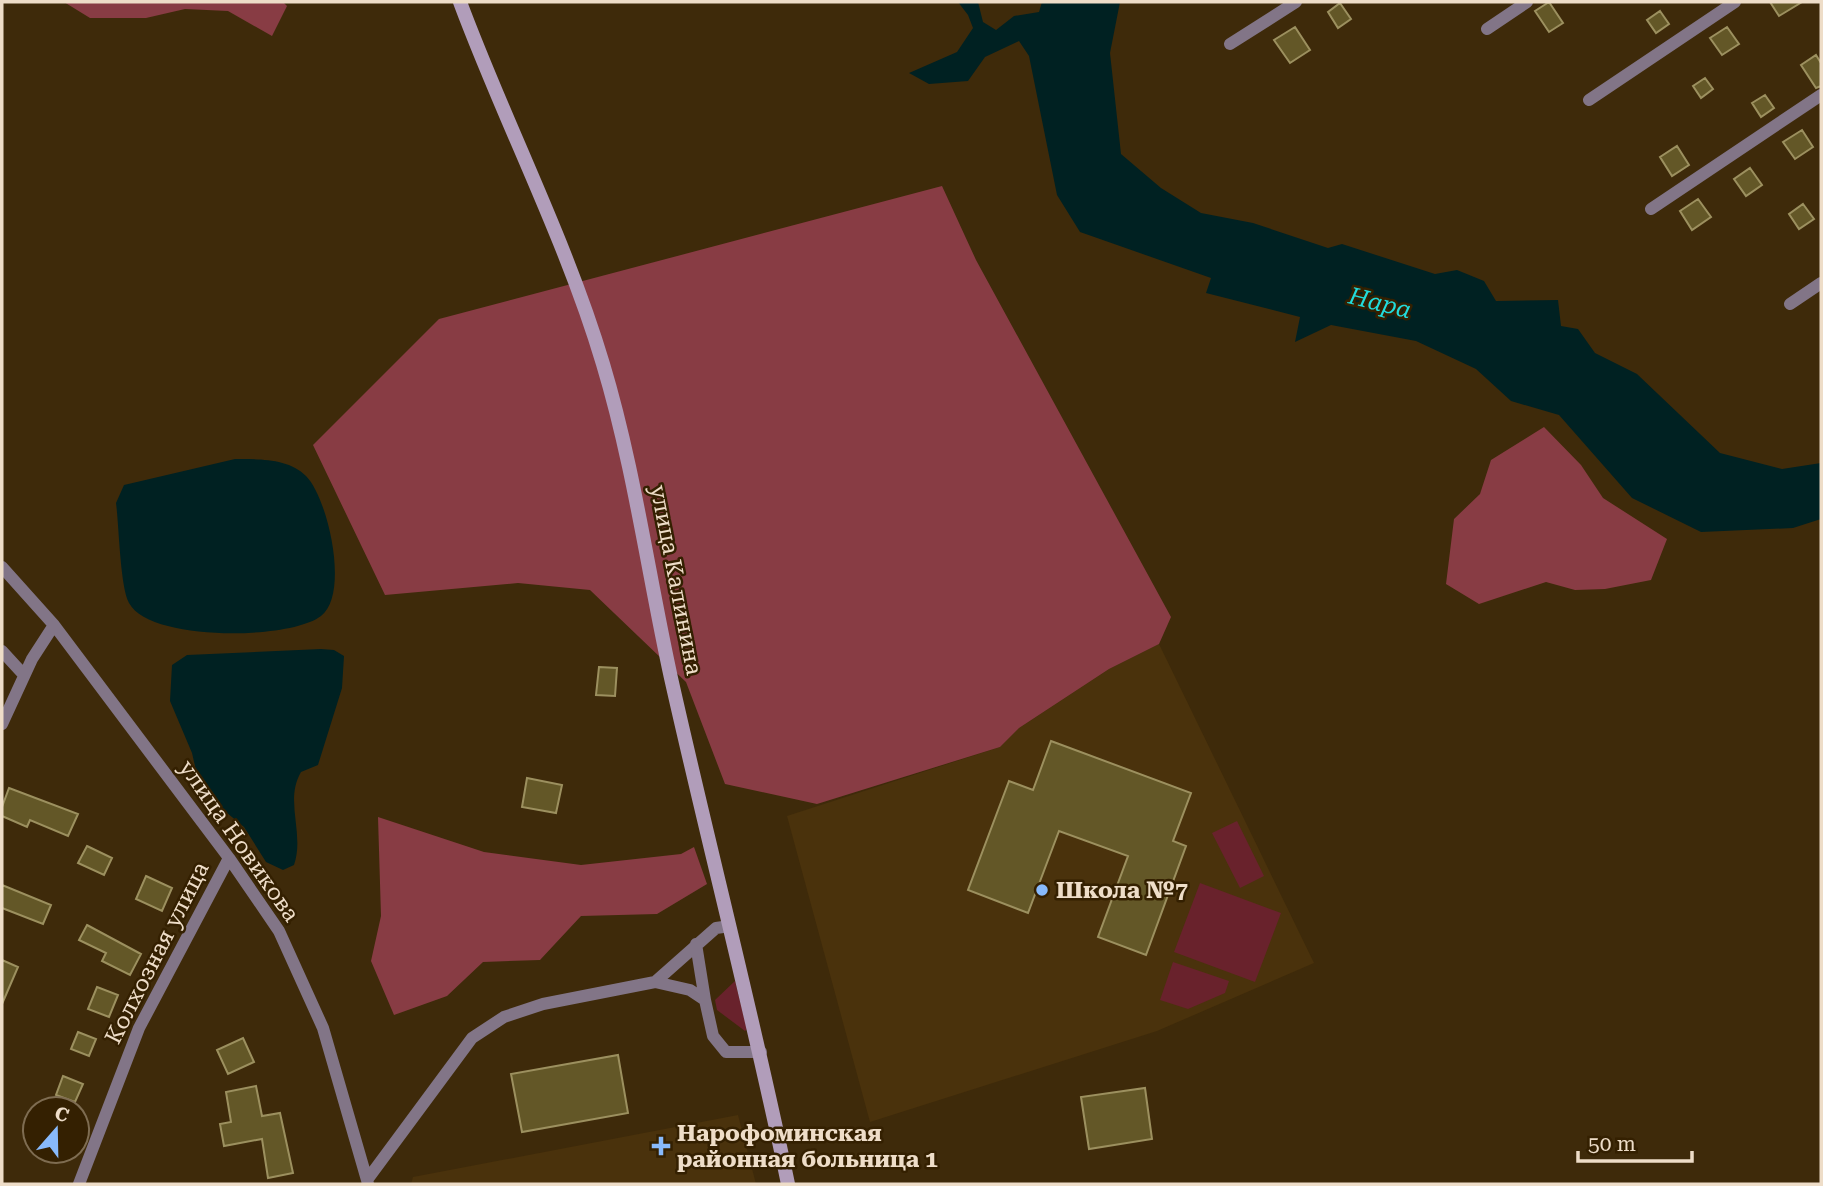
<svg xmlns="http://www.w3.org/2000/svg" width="1823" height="1186" viewBox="0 0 1823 1186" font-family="'Roboto Serif',serif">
  <rect width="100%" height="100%" fill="#3e2a0a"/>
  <path fill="#4a320c" d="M 1159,644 L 1314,963 L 1157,1031 L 870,1122 L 787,816 L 1000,747 L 1019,728 L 1109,669 Z
    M 738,1115 L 756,1184 L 411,1184 L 413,1177 Z"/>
  <path fill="#69222c" d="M 1237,821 L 1264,876 L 1240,888 L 1212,833 Z
    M 1200,883 L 1281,913 L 1255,982 L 1174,952 Z
    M 1173,962 L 1229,981 L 1225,993 L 1188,1009 L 1160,1000 Z
    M 735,981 L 747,1029 L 745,1031 L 717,1010 L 715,1000 Z"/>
  <path fill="#883c44" d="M 64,2 L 283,2 L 287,6 L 272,36 L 228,11 L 185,9 L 146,18 L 90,18 Z
    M 942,186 L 976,260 L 1171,617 L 1159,644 L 1109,669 L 1019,728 L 1000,747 L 817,804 L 725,784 L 686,682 L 590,590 L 518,583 L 385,595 L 313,445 L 439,319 Z
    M 1544,427 L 1581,465 L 1603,498 L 1667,539 L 1651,580 L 1605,589 L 1575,590 L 1546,582 L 1479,604 L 1446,584 L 1454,519 L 1480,494 L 1491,460 Z
    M 378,817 L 484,852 L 581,865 L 681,854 L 694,847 L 707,884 L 657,914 L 581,916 L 540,960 L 483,962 L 447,996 L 394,1015 L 371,961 L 381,916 Z"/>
  <path fill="#002122" d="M 958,2 L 978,2 L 983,22 L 996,30 L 1014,16 L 1039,12 L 1042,2 L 1120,2 L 1110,53 L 1121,154 L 1161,188 L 1201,213 L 1253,223 L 1328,248 L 1342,244 L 1435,274 L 1457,270 L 1484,281 L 1496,301 L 1558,300 L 1561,326 L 1578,329 L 1595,353 L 1637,374 L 1720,453 L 1782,469 L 1821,463 L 1821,519 L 1793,528 L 1701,532 L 1632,498 L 1559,415 L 1511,401 L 1476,369 L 1416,341 L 1331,325 L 1295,342 L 1300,317 L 1206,293 L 1211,278 L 1080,232 L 1057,195 L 1029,56 L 1019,41 L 985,57 L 968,81 L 929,84 L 909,73 L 957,52 L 973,28 L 968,15 Z
    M 235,459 C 257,459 289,458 306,476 C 328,498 350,594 321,616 C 290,640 150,642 129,603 C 120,586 119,525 116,503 L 124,485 Z
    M 321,649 L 334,650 L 344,656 L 342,688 L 318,765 L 301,772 C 284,801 305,833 294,865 L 283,870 L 266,862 L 244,827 L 221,808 L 198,779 L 192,753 L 170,701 L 172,665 L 187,655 Z"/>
  <path fill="#635727" stroke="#9c905f" stroke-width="2" d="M 1549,2 L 1563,23 L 1549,32 L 1535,11 Z
    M 1770,2 L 1802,2 L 1779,16 Z
    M 1340,3 L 1351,19 L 1338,28 L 1328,12 Z
    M 1660,11 L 1669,24 L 1656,33 L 1647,20 Z
    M 1295,27 L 1310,50 L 1290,63 L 1274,40 Z
    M 1727,27 L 1739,44 L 1722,55 L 1710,38 Z
    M 1816,55 L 1821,63 L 1821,86 L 1816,88 L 1801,65 Z
    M 1705,78 L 1713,89 L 1701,98 L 1693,86 Z
    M 1765,95 L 1774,108 L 1761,117 L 1752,103 Z
    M 1802,130 L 1813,147 L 1795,159 L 1783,142 Z
    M 1677,146 L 1689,165 L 1672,176 L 1660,157 Z
    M 1750,168 L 1762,185 L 1746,196 L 1734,179 Z
    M 1698,199 L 1711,217 L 1692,230 L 1680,211 Z
    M 1803,204 L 1814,219 L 1799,229 L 1789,214 Z
    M 599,667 L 617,668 L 615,696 L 596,695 Z
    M 1051,741 L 1191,793 L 1173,841 L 1186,846 L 1146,955 L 1098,937 L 1128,856 L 1059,831 L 1028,913 L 968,890 L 1009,781 L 1033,790 Z
    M 527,778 L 562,785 L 556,813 L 522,807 Z
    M 9,788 L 78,814 L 68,836 L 30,820 L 27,827 L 2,816 L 2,807 Z
    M 87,846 L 112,858 L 104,875 L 78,863 Z
    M 146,876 L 172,888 L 162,911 L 136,899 Z
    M 2,885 L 51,905 L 43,924 L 2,908 Z
    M 87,925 L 141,954 L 130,975 L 102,961 L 106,953 L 79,940 Z
    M 2,960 L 18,967 L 2,1004 Z
    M 97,987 L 118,995 L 109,1017 L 88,1009 Z
    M 78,1032 L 96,1039 L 89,1056 L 71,1049 Z
    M 243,1038 L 254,1062 L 228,1074 L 217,1050 Z
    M 618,1055 L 628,1113 L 522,1132 L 511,1074 Z
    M 63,1076 L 83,1084 L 75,1102 L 56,1095 Z
    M 256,1086 L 262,1116 L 280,1113 L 293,1173 L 268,1178 L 262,1139 L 224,1146 L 220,1124 L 231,1122 L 226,1092 Z
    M 1145,1088 L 1152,1139 L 1089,1149 L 1081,1097 Z"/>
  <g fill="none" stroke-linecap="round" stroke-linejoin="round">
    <path stroke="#827587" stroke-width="12" d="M 1487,29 L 1527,2
      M 1230,44 L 1296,2
      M 1589,100 L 1735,2
      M 1651,209 L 1821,95
      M 1790,304 L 1821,283
      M 2,567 L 54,625 L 229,858 L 279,931 L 323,1028 L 367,1180
      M 2,651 L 24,675
      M 2,724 L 32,659 L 54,625
      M 696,944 L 705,1000
      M 655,982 L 716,928 L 730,926
      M 79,1184 L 139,1028 L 229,858
      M 368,1184 L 367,1180 L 472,1038 L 504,1017 L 543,1004 L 655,982 L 690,990 L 705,1000 L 713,1036 L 726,1052 L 761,1052"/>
    <path stroke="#b19dba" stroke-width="14" d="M 460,2 C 505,123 566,240 603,364 C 634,467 648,573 671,678 C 709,847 753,1015 788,1184"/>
  </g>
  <g fill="#88bafc" stroke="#342001" stroke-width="2.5">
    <circle cx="1042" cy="890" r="7"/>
    <path d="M657.5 1135.5h7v7h7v7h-7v7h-7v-7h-7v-7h7z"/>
  </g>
  <g text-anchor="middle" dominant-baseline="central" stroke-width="5" stroke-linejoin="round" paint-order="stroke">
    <g font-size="23" fill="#eeddc8" stroke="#342001">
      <text transform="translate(676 580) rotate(79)">улица Калинина</text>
      <text transform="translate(239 841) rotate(55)">улица Новикова</text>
      <text transform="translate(157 953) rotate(-63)">Колхозная улица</text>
    </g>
    <g font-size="23" font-weight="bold" fill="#eeddc8" stroke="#342001" text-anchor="start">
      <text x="1056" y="890">Школа №7</text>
      <text x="677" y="1133">Нарофоминская<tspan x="677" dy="26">районная больница 1</tspan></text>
    </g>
    <g font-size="24" font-style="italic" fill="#21dcdc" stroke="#342001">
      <text transform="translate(1380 303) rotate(14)">Нара</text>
    </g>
  </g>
  <rect width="1823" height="1186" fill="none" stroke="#eeddc8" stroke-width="7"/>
  <g transform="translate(56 1130) rotate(20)"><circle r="33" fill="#342001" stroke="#7e6c51" stroke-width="2"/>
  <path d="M0-5L12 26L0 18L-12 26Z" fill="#88bafc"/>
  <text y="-10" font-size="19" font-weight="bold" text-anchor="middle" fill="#eeddc8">С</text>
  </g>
  <path d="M1578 1151v10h114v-10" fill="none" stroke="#eeddc8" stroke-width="3.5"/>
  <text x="1588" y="1151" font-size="21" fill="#eeddc8" stroke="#342001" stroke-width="5" paint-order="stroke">50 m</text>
</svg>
